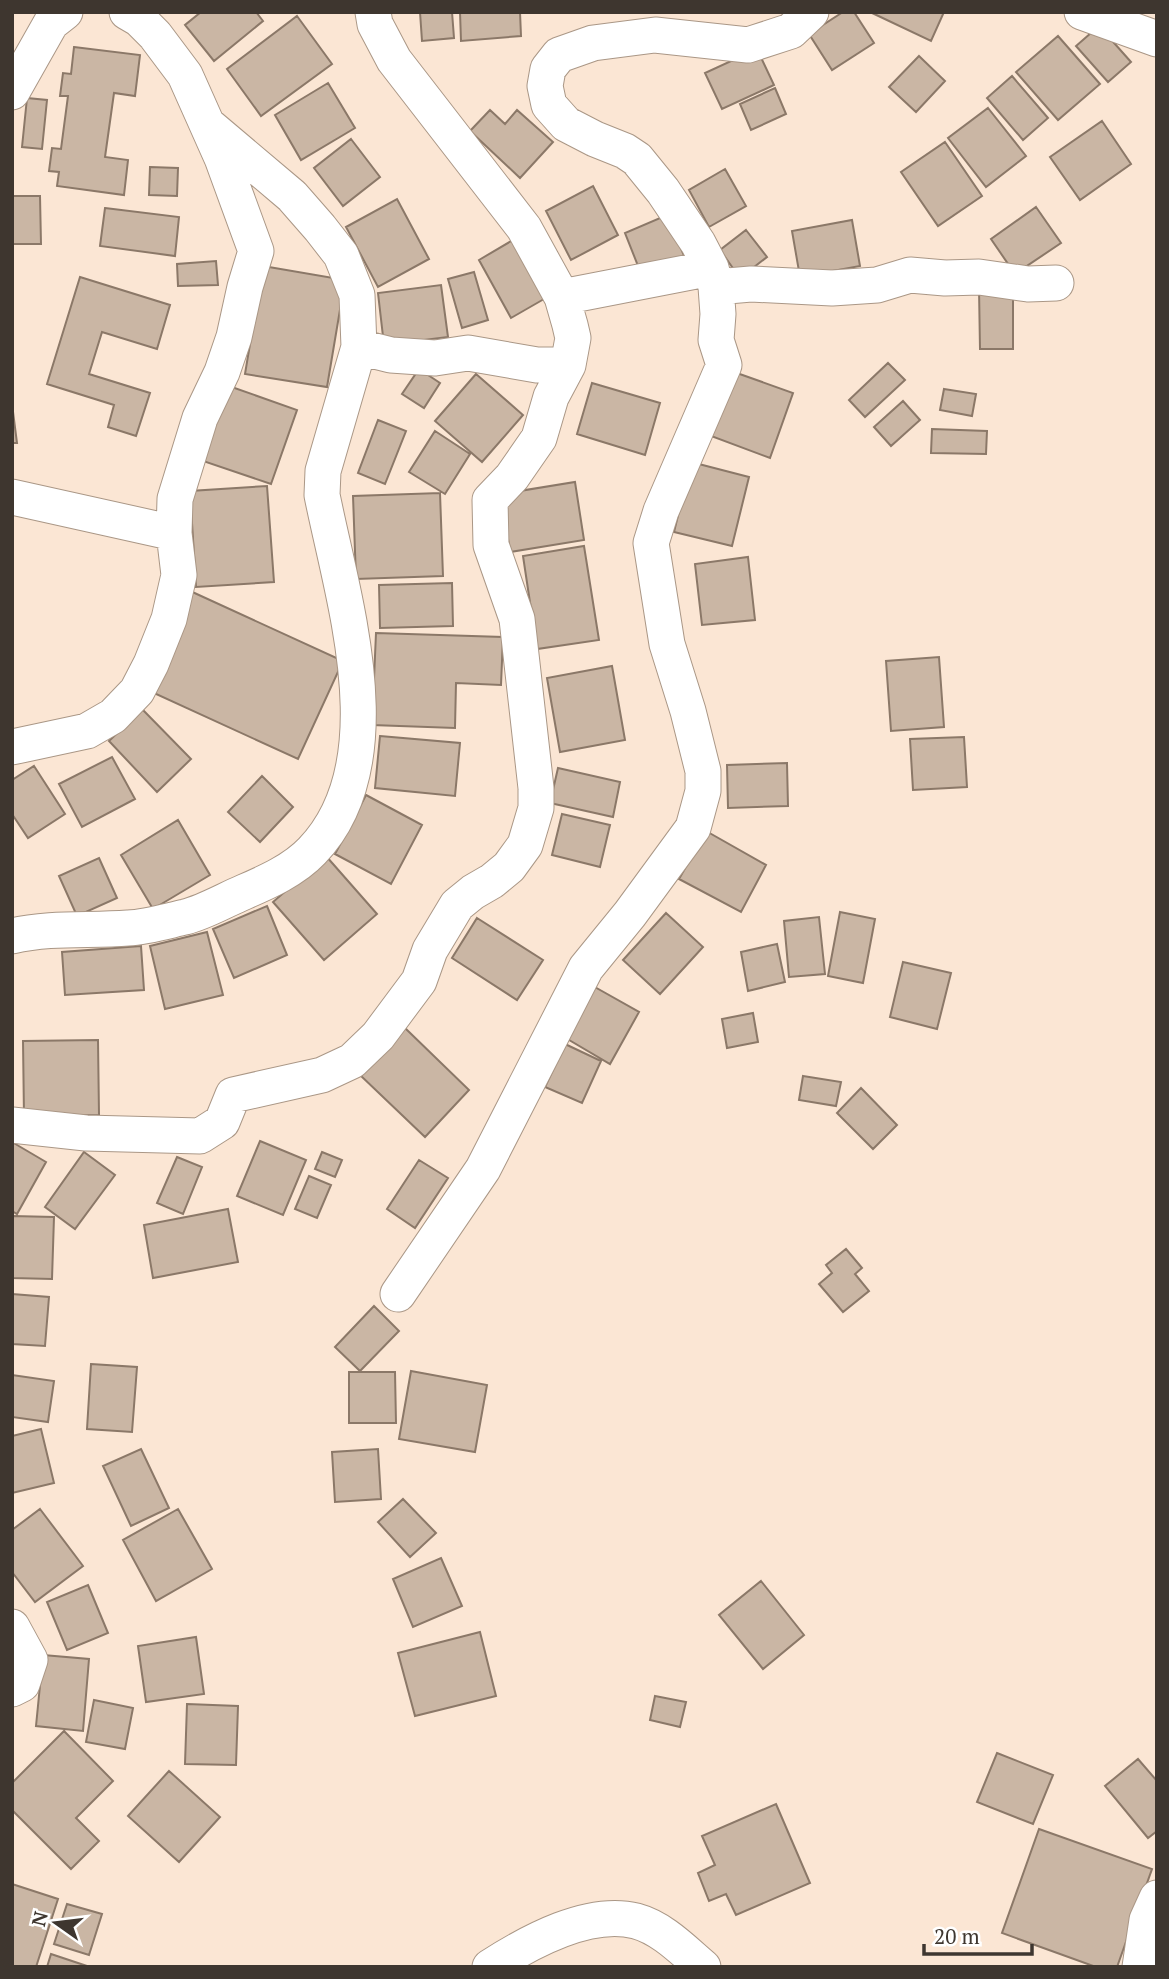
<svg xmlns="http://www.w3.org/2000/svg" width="1169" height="1979" viewBox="0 0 1169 1979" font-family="'PT Serif',serif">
  <rect width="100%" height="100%" fill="#fbe6d4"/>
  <path fill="#cab6a4" stroke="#8b7868" stroke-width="2" d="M 201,12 L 256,12 L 263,21 L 214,61 L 185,25 Z
    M 420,12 L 452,12 L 454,38 L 422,41 Z
    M 460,12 L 520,12 L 521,36 L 461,41 Z
    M 843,12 L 854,12 L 874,43 L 832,70 L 809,34 Z
    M 870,12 L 944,12 L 931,41 Z
    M 297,16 L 332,64 L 261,116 L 227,69 Z
    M 1099,26 L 1131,62 L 1108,82 L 1076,46 Z
    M 1058,36 L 1100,84 L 1058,120 L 1016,72 Z
    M 74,47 L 140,55 L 135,96 L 114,93 L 105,157 L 128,160 L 124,195 L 57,186 L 59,172 L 49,171 L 52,148 L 61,149 L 68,96 L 60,96 L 63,73 L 71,74 Z
    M 757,49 L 774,85 L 722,109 L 705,73 Z
    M 919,56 L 945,81 L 916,112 L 889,87 Z
    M 1012,76 L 1048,118 L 1023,140 L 987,98 Z
    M 328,83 L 355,128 L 301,160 L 275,115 Z
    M 775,88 L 786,114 L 751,130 L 740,104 Z
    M 27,98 L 47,100 L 42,149 L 22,147 Z
    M 988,108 L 1026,156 L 986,187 L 948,138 Z
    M 490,110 L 505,124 L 517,110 L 553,142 L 520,178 L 470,131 Z
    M 1102,121 L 1131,164 L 1080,200 L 1050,157 Z
    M 351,139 L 380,177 L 343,206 L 314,168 Z
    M 945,142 L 982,196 L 938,226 L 901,172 Z
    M 150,167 L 178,168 L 177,196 L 149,195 Z
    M 725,169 L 746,206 L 709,227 L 689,190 Z
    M 593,186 L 618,235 L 571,260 L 546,211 Z
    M 12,196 L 40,196 L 41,244 L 12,244 Z
    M 397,199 L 429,259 L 378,287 L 346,227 Z
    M 1036,207 L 1061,243 L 1015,274 L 991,239 Z
    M 105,208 L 179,217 L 175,256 L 100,246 Z
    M 667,215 L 685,258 L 642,276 L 625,233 Z
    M 852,220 L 860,266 L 800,277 L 792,231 Z
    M 746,230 L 767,257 L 740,278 L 720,250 Z
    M 518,237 L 551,295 L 511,318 L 479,260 Z
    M 216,261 L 218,285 L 178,286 L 177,264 Z
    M 263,266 L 345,280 L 327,387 L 245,374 Z
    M 474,272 L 488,320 L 462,328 L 448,279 Z
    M 80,277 L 170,305 L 157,349 L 102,332 L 89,374 L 150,393 L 136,436 L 108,427 L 114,405 L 47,384 Z
    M 441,285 L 448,337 L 384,345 L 378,293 Z
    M 1013,287 L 1013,349 L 980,349 L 979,288 Z
    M 888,363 L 905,380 L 865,417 L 849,400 Z
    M 419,369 L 440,383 L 424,408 L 402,394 Z
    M 734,372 L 793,393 L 770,458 L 711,436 Z
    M 476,374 L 523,415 L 482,462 L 435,421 Z
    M 592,383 L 660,403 L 645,455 L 577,434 Z
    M 226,385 L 297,410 L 271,484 L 200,460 Z
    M 944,389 L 976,394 L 972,416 L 940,410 Z
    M 903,401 L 920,420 L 891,446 L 874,427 Z
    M 12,404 L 17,443 L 12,443 Z
    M 378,420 L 406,431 L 385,484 L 358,473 Z
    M 932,429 L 987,431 L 986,454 L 931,453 Z
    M 435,431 L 470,454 L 445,494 L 409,472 Z
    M 691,462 L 749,477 L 732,546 L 674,532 Z
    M 575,482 L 584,540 L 510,552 L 501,494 Z
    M 267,486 L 274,582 L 196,587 L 190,491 Z
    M 440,493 L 443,576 L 356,579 L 353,496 Z
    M 584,546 L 599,640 L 537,649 L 523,556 Z
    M 748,557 L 755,620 L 702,625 L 695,564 Z
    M 452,583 L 453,626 L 380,628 L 379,585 Z
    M 188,590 L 343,661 L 298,759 L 143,688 Z
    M 376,633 L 503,637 L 501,685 L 456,683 L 455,728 L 372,725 Z
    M 939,657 L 944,727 L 891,731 L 886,661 Z
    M 612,666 L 625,740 L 560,752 L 547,678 Z
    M 142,709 L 191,759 L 157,792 L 109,741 Z
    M 380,736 L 460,743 L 455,796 L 375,788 Z
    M 964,737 L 967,787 L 913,790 L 910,739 Z
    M 112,757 L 135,799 L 82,827 L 59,784 Z
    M 787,763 L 788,806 L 728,808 L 727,765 Z
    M 34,766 L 65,814 L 28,838 L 12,814 L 12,780 Z
    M 558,768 L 620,782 L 613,817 L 550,803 Z
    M 262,776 L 293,807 L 260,842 L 228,812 Z
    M 366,795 L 422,825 L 391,884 L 335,854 Z
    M 562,814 L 610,825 L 600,867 L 552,855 Z
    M 178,820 L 210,875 L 153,909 L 121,855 Z
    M 706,831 L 766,865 L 741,912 L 679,879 Z
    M 326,856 L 377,914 L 324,960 L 273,902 Z
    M 99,858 L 117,898 L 77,916 L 59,876 Z
    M 267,906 L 287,955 L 234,978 L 213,929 Z
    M 840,912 L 875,919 L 863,983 L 828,976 Z
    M 666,913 L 703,947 L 660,994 L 623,960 Z
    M 819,917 L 825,974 L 789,977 L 784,921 Z
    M 477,918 L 543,960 L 517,1000 L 452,958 Z
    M 207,932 L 223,995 L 165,1009 L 150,946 Z
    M 777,944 L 785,982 L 748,991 L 741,952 Z
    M 141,946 L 144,990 L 65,995 L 62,952 Z
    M 903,962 L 951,973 L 937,1029 L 890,1017 Z
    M 593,986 L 639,1012 L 610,1064 L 564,1037 Z
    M 753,1013 L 758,1042 L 727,1048 L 722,1019 Z
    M 405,1028 L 469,1090 L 425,1137 L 360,1075 Z
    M 98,1040 L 99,1115 L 24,1116 L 23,1041 Z
    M 565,1044 L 601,1061 L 582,1103 L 545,1087 Z
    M 803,1076 L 841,1082 L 836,1106 L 799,1100 Z
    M 861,1088 L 897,1125 L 873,1149 L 837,1113 Z
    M 260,1141 L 306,1160 L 283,1215 L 237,1196 Z
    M 12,1142 L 46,1162 L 17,1214 L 12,1211 Z
    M 84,1152 L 115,1175 L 75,1229 L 45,1207 Z
    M 322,1152 L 342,1160 L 335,1177 L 315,1169 Z
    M 177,1157 L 202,1167 L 183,1214 L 157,1203 Z
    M 419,1160 L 448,1178 L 415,1228 L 387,1209 Z
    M 309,1176 L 331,1185 L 317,1218 L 295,1209 Z
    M 228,1209 L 238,1262 L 153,1278 L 144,1225 Z
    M 12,1216 L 54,1217 L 52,1279 L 12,1278 Z
    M 846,1249 L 862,1268 L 855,1274 L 869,1291 L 843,1312 L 819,1284 L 832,1273 L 826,1265 Z
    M 12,1294 L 49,1297 L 45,1346 L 12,1344 Z
    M 374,1306 L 399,1331 L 360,1371 L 335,1347 Z
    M 91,1364 L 137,1367 L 132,1432 L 87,1429 Z
    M 411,1371 L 487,1385 L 475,1452 L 399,1439 Z
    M 349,1372 L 395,1372 L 396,1423 L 349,1423 Z
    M 12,1375 L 54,1381 L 48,1422 L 12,1417 Z
    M 41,1429 L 54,1483 L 12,1493 L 12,1436 Z
    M 141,1449 L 169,1508 L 131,1526 L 103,1466 Z
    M 378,1449 L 381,1499 L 335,1502 L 332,1452 Z
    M 403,1499 L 436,1533 L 410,1557 L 378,1522 Z
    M 40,1509 L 83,1566 L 35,1602 L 12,1572 L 12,1530 Z
    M 178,1509 L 212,1569 L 156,1601 L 123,1540 Z
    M 441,1558 L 462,1606 L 413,1627 L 393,1579 Z
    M 761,1581 L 804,1635 L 763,1669 L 719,1615 Z
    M 88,1585 L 108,1633 L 67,1650 L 47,1602 Z
    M 480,1632 L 496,1696 L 415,1716 L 398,1653 Z
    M 196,1637 L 204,1694 L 146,1702 L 138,1646 Z
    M 43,1655 L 89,1659 L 83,1731 L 36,1726 Z
    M 655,1696 L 686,1702 L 680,1727 L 650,1720 Z
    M 94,1700 L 133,1708 L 125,1749 L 86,1742 Z
    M 187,1704 L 238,1706 L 236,1765 L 185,1764 Z
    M 64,1731 L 113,1781 L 76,1818 L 99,1841 L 71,1869 L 12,1810 L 12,1783 Z
    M 997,1753 L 1053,1775 L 1033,1824 L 977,1802 Z
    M 1138,1759 L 1157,1781 L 1157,1831 L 1148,1838 L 1105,1786 Z
    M 169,1771 L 220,1817 L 179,1862 L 128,1816 Z
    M 776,1804 L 810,1883 L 736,1915 L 726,1894 L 709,1901 L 698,1873 L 715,1865 L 702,1836 Z
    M 1039,1829 L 1152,1869 L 1117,1967 L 1096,1967 L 1002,1933 Z
    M 12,1884 L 58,1899 L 36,1967 L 12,1967 Z
    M 67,1904 L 102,1914 L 89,1955 L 54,1944 Z
    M 51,1954 L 90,1967 L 47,1967 Z"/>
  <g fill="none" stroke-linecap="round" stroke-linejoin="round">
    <g stroke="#aa9786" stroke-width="37">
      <path id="street" d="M 1082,12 L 1157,39
        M 12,92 L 51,23 L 65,12
        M 716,287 L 751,284 L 832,288 L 877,285 L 910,275 L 945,278 L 979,277 L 1028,284 L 1056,283
        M 562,297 L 711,268
        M 359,347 L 391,355 L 435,358 L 468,353 L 537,365 L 568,365
        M 12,497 L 174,533
        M 12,747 L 87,731 L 113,716 L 137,691 L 151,664 L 169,619 L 179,575 L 174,533 L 175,499 L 200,418 L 222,372 L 234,337 L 245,287 L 256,251 L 222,158 L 185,75 L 155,35 L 139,19 L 127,12
        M 12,936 C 51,927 89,931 128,928 C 147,927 167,921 185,917 C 205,912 225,900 244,892 C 267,882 294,870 312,851 C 397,763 343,600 322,495 L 323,471 L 359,347 L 357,295 L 341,255 L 320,228 L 292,196 L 208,125
        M 12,1125 L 86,1133 L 200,1136 L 222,1122 L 233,1095 L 322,1075 L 352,1061 L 378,1036 L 419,981 L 430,950 L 457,905 L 473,892 L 492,881 L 509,867 L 525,845 L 536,808 L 536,788 L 517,619 L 491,545 L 490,500 L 512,477 L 539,438 L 551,397 L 568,365 L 573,338 L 570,325 L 562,297 L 524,228 L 394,60 L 375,24 L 373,12
        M 398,1294 L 483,1169 L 586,968 L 630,914 L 693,828 L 703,791 L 703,771 L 688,711 L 667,644 L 651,543 L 661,511 L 724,365 L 716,340 L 718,314 L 716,287 L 711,268 L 698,243 L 663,191 L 637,159 L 625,151 L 595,139 L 566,124 L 549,105 L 545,86 L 548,69 L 559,55 L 593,43 L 655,35 L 748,45 L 791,31 L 811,12
        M 12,1627 L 30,1660 L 22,1684 L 12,1689
        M 490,1967 C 529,1942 589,1909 636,1921 C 662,1928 683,1950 703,1967
        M 1140,1967 L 1147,1920 L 1157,1898"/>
    </g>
    <use href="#street" stroke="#fff" stroke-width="35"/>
  </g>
  <rect width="1169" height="1979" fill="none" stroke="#3e362f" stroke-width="28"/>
  <g transform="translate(56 1923) rotate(284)" stroke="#ffffff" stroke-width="5" paint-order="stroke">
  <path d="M0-5L12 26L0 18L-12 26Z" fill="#3e362f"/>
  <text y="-10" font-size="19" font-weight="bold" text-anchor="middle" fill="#3e362f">N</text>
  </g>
  <path d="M924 1944v10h108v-10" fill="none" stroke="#3e362f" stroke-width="3.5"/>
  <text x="934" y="1944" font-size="21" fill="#3e362f" stroke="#ffffff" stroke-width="5" paint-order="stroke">20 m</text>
</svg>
